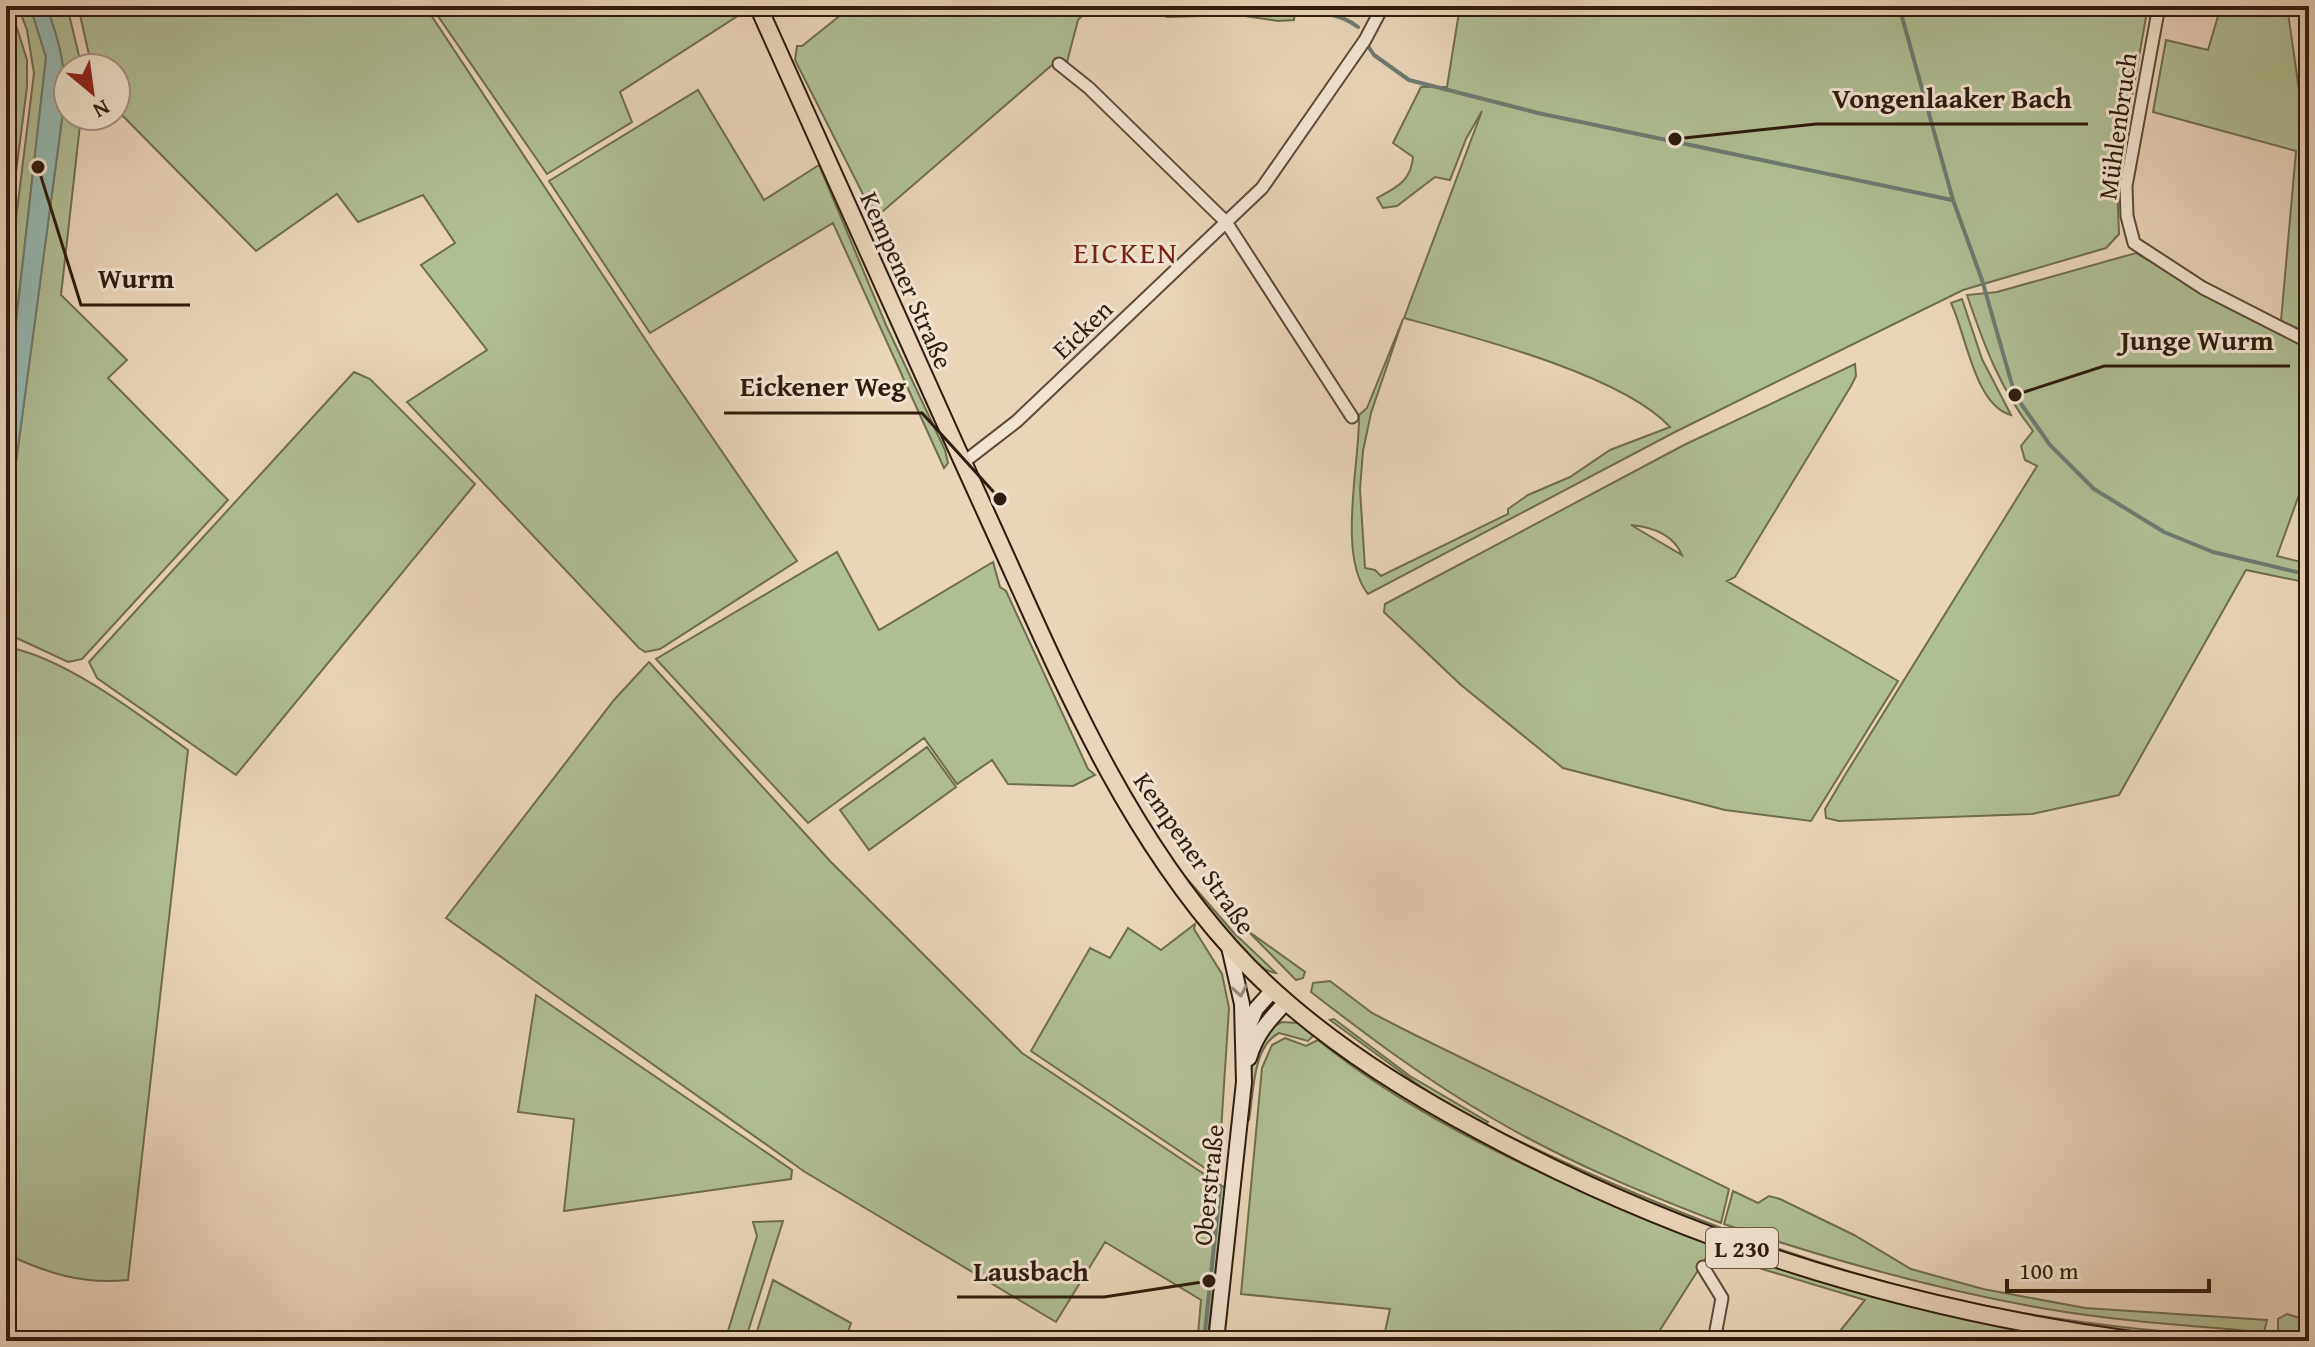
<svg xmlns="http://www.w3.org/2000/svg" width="2315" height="1347" viewBox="0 0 2315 1347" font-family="'Gentium Book Plus',serif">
  <rect width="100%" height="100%" fill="#e9d5ba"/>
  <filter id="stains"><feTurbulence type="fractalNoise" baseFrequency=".0025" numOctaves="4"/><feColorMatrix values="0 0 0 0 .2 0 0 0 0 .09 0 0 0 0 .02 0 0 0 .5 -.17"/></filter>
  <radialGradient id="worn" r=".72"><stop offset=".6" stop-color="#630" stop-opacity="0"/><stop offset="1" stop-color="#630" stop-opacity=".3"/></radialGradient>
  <path fill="#b0be94" stroke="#6f6d50" stroke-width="2" fill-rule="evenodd" d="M 6,6 L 10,6 L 27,60 L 27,87 L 6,250 Z
    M 18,6 L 30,6 L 46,57 L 6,411 L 6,299 L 34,73 L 27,30 Z
    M 46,6 L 67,6 L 82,68 L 68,68 L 68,116 L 81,116 L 61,295 L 127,360 L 108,378 L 228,500 L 82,659 L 68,662 L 6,633 L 6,537 L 63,111 C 59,99 63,97 64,87 C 65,62 55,29 46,6 Z
    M 78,6 L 425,6 L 653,351 L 797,561 L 660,649 L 645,652 L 639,648 L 407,402 L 487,350 L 421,265 L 455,243 L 423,195 L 358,222 L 337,194 L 256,251 L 116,109 L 116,68 L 92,68 Z
    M 431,6 L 746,6 L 750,14 L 746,16 L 744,12 L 620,92 L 632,122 L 547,174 Z
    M 852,6 L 1091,6 L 1078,20 L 1067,62 L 1059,59 L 875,218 L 795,60 L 797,46 L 802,46 Z
    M 1145,6 L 1295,6 L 1294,20 L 1278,21 L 1238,15 L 1167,17 Z
    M 1460,6 L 2148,6 L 2117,181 L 2119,234 L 2106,248 L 1963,290 L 1675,432 L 1368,594 C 1337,556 1360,462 1359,415 L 1367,408 L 1403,319 L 1371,413 L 1363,451 L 1360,489 L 1365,568 L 1375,570 L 1381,576 L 1508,514 L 1508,509 L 1528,495 L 1570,477 L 1610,450 L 1670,427 C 1622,375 1474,337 1404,318 L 1482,111 L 1466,139 L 1450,180 L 1435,177 L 1397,206 L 1383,208 L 1377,198 C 1397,187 1411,181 1413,157 L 1393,143 L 1421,87 L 1447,87 Z
    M 2221,6 L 2287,6 L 2308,152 L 2301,153 L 2301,330 L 2281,321 L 2296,151 L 2153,112 L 2166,40 L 2208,50 Z
    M 698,90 L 764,200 L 819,165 L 886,325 L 945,450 L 948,463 L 944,468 L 833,223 L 650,333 L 549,181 Z
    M 2136,253 L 2228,308 L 2309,348 L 2309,467 L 2277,556 L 2309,564 L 2309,583 L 2246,570 L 2119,795 L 2032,814 L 1839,821 L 1826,818 L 1825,809 L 1845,775 L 2037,466 L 2025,460 L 2021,446 L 2033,431 C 2000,389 1984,345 1967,295 L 1997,292 Z
    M 1962,299 L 1982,359 L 2011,415 C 1975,406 1966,334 1951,303 Z
    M 1855,364 L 1856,376 L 1851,386 L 1735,577 L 1727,581 L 1898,681 L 1811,821 L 1725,810 L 1563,768 L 1461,685 L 1384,612 L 1385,604 L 1684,445 ZM 1631,525 C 1653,527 1673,534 1682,555 Z
    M 354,372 L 370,379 L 475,484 L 236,775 L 97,678 L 89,662 Z
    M 837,552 L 879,630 L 993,562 L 1000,587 L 1006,591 L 1088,769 L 1095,775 L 1073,786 L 1008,784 L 992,760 L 957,784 L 924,738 L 808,823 L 656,659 Z
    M 6,647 C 63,656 141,716 188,750 L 128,1280 C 83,1285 47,1273 6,1254 Z
    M 649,662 L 830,861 L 1022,1053 L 1225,1188 L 1208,1335 L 1198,1334 L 1201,1300 L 1105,1242 L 1056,1322 L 805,1172 L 446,918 L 614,700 Z
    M 927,747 L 956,787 L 869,850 L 840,810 Z
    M 1182,873 L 1233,932 L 1276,973 C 1250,971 1195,896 1182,873 Z
    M 1195,924 L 1194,929 L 1222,974 L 1229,1008 L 1218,1177 L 1031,1051 L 1090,948 L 1110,958 L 1128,928 L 1161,950 Z
    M 1248,931 L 1305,972 L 1303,978 L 1296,980 Z
    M 1330,981 L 1372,1013 L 1413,1034 L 1729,1189 L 1721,1223 C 1643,1193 1565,1161 1492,1118 C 1428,1081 1369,1037 1311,992 L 1313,983 Z
    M 536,995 L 792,1170 L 791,1179 L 564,1211 L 574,1119 L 518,1112 Z
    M 1334,1019 L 1410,1076 L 1488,1122 L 1486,1124 L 1439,1100 L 1330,1020 Z
    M 1282,1022 L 1298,1023 L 1314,1035 L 1308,1041 L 1279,1033 C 1252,1047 1254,1093 1249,1120 L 1245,1123 C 1250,1090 1246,1037 1282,1022 Z
    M 1285,1038 L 1306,1046 L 1318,1040 C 1402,1108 1503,1157 1602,1200 C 1757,1265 1917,1315 2084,1341 L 1832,1341 L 1865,1300 L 1709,1253 L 1653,1341 L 1383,1341 L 1390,1309 L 1241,1294 L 1262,1068 L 1272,1045 Z
    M 1498,1131 C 1662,1210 1832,1278 2012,1311 C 2094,1326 2176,1333 2259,1339 C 2239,1347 2164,1336 2139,1333 C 1979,1313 1817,1276 1668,1213 C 1610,1189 1554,1160 1497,1134 Z
    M 1733,1191 L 1758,1203 L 1769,1196 L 1780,1199 L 1854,1235 L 1911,1269 L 1983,1289 L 2085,1308 L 2267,1320 L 2264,1332 C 2190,1326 2115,1321 2041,1308 C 1933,1289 1828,1259 1724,1224 Z
    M 783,1221 L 745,1341 L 725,1341 L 757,1236 L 753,1222 Z
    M 773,1280 L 851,1323 L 845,1341 L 754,1341 Z
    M 2287,1314 L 2309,1321 L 2309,1335 L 2278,1334 L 2278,1319 Z"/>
  <path fill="#97b8b3" stroke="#6d7a71" stroke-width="2" d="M 30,6 L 46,6 C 55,29 65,62 64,87 C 63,97 59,99 63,111 L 6,537 L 6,411 L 46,57 Z"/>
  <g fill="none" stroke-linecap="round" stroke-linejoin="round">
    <path stroke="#626a60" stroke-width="2" d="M 6,388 L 16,391 L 6,473"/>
    <path stroke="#6d7a71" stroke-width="4" d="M 477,6 L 515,9 L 530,6
      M 1154,6 L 1174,10 L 1205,6
      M 1235,6 C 1250,10 1263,13 1279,13 C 1309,14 1332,8 1358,27
      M 1899,6 L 1953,200 L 1982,280 L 2015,395 L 2050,445 L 2094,489 L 2164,532 L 2213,552 L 2309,575
      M 1366,43 L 1374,55 L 1409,80 L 1538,113 L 1952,200
      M 1204,1341 L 1220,1188"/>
    <g stroke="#5d4a38" stroke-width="15">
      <path id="street" d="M 2159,6 L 2126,186 L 2127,216 L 2134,243 L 2203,288 L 2309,342
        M 1059,64 L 1089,88 L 1226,222 L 1352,417
        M 964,462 L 1017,421 L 1262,188 L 1365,40 L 1383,6
        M 1703,1267 L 1722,1298 L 1714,1341"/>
    </g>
    <g stroke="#2e1c0d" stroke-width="18">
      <path id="secondary" d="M 1246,1033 L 1256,1009 L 1273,990
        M 1249,1058 C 1256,1034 1269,1020 1286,1002
        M 1216,1341 L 1244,1082 L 1242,1004 L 1229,947"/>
    </g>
    <g stroke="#2e1c0d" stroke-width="20">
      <path id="primary" d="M 758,6 C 836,179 913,353 992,526 C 1059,673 1121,826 1231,948 C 1299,1024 1390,1083 1480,1131 C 1685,1242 1907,1310 2138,1341"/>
    </g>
    <use href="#street" stroke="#f1e4d2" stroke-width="11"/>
    <use href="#secondary" stroke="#f1e4d2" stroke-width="14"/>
    <use href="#primary" stroke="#e9d5ba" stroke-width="16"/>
  </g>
  <defs><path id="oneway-chevron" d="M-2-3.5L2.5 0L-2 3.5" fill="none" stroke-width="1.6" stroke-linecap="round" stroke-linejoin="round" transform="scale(2)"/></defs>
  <use stroke="#998a79" href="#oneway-chevron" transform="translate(1240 991) rotate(80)"/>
  <g text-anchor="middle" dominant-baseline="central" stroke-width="6" stroke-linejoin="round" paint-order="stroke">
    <rect fill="#f1e4d2" stroke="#685848" stroke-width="2" x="1706" y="1228" width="72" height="40" rx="6"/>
    <g font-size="24" font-weight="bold" fill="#2e1c0d">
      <text x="1742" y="1248">L 230</text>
    </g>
    <g font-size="26" fill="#2e1c0d" stroke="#f1e4d2">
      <text transform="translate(2117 126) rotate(-82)">Mühlenbruch</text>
      <text transform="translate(907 280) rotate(66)">Kempener Straße</text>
      <text transform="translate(1082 329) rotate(-44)">Eicken</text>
      <text transform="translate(1195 853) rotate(55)">Kempener Straße</text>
      <text transform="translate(1208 1185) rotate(-84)">Oberstraße</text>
    </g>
    <g font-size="30" letter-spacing="2" fill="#7a1f14" stroke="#f1e4d2">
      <text x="1126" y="252">EICKEN</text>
    </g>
  </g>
  <path fill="none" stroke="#2e1c0d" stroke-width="3" d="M1675 139L1816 124H2088M38 167L81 305H190M2015 395L2104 366H2290M1000 499L922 413H724M1209 1281L1104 1297H957"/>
  <g fill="#2e1c0d" stroke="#f1e4d2" stroke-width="3">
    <circle cx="1675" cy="139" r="8"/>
    <circle cx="38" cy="167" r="8"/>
    <circle cx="2015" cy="395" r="8"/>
    <circle cx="1000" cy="499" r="8"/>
    <circle cx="1209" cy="1281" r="8"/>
  </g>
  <g font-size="28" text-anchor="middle" font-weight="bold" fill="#2e1c0d" stroke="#f1e4d2" stroke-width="6" stroke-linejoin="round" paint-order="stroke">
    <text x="1952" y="108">Vongenlaaker Bach</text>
    <text x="136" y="288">Wurm</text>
    <text x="2197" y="350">Junge Wurm</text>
    <text x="823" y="396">Eickener Weg</text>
    <text x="1031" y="1281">Lausbach</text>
  </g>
  <rect width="2315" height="1347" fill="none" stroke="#e9d5ba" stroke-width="32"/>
  <rect x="8" y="8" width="2299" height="1331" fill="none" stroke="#2e1c0d" stroke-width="4"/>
  <rect x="16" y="16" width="2283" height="1315" fill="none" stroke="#2e1c0d" stroke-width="2"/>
  <g transform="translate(92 92) rotate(151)"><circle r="38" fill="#f1e4d2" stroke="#a39483" stroke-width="2"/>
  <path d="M0-6L14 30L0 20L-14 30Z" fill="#8f2418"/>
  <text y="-12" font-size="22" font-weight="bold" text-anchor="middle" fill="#2e1c0d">N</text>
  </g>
  <path d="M2007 1279v12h202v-12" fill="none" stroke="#2e1c0d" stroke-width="4"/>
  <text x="2019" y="1279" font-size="24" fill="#2e1c0d" stroke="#f1e4d2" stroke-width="6" paint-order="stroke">100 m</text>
  <rect width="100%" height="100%" filter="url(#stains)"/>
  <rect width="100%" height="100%" fill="url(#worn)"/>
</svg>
